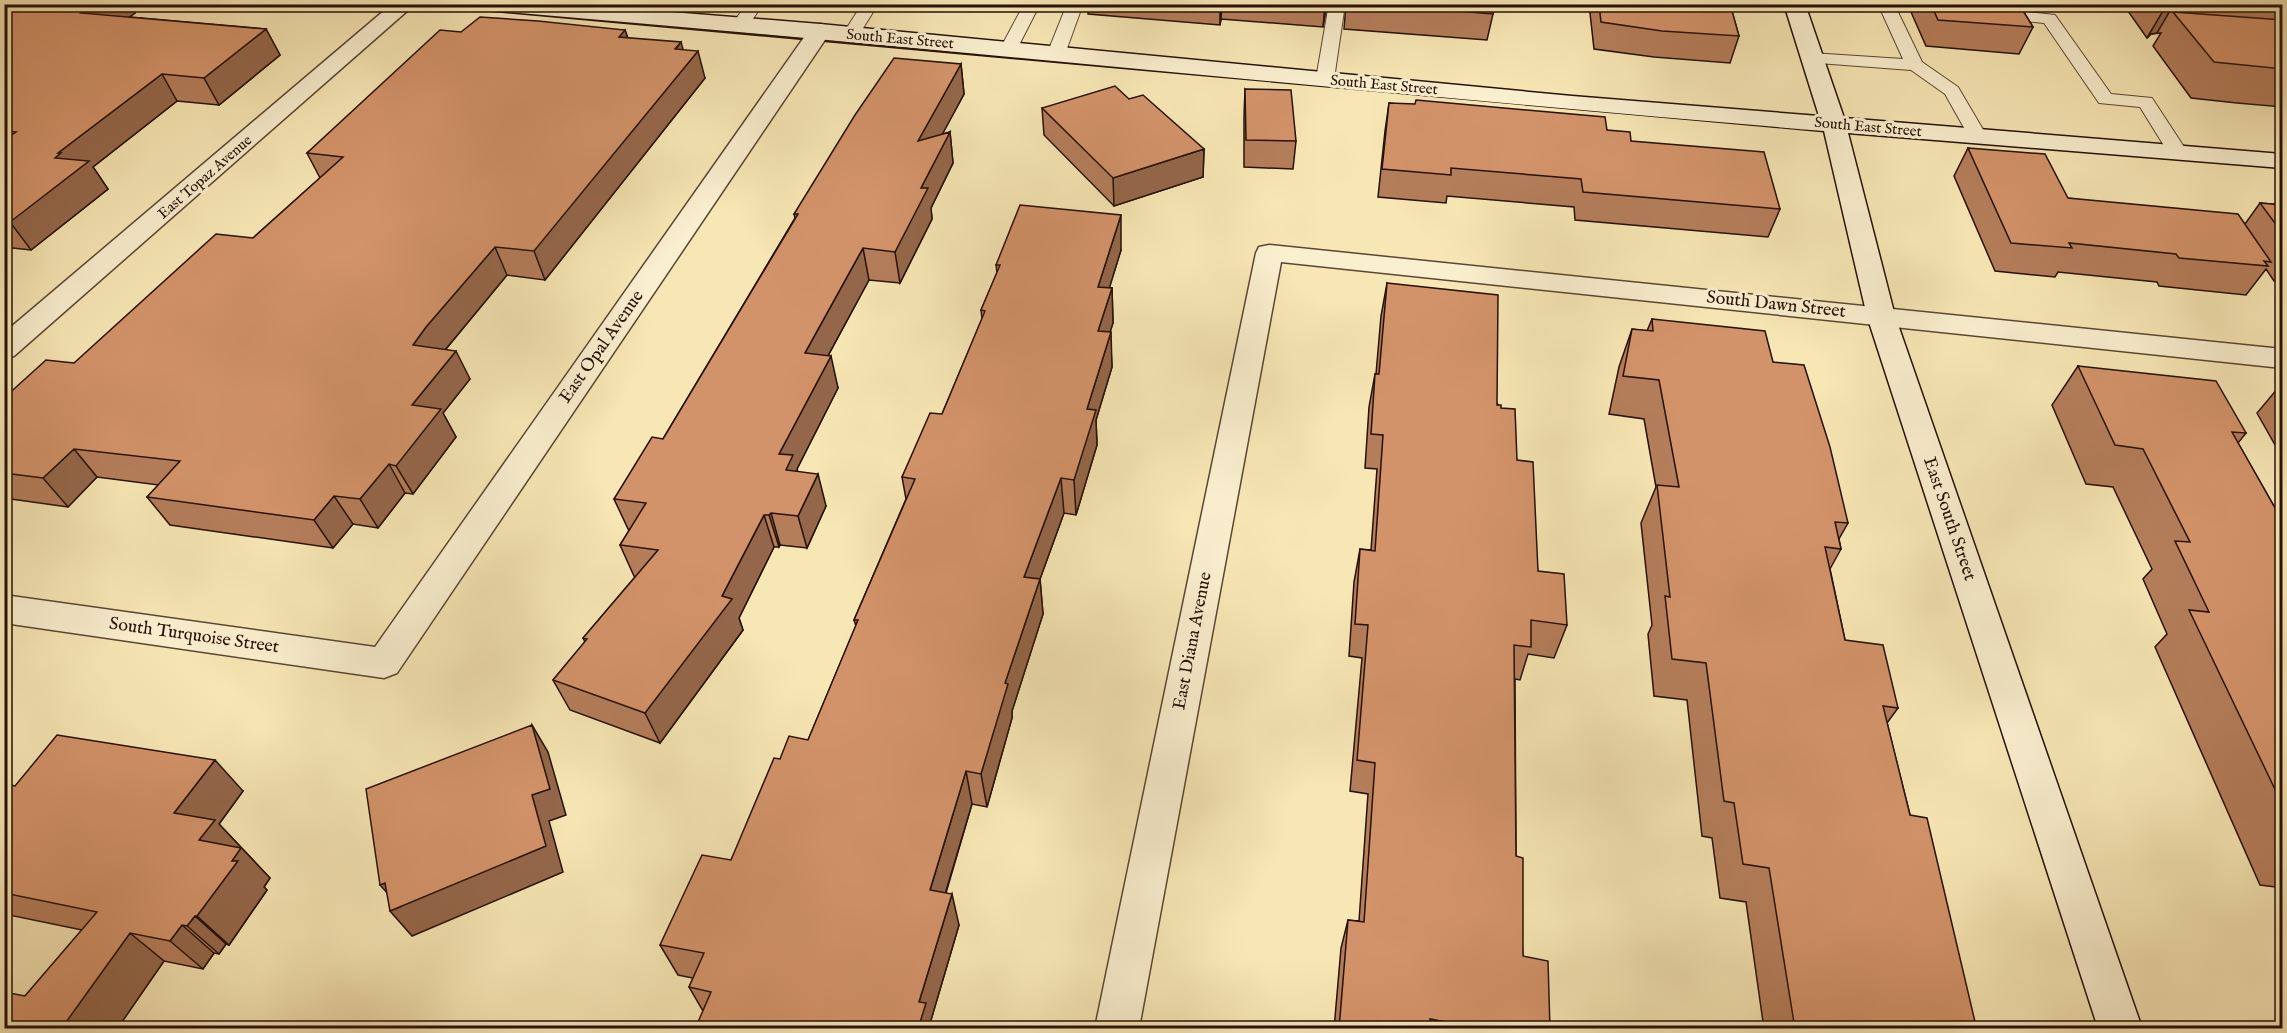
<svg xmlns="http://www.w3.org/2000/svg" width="2287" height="1033" viewBox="0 0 2287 1033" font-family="'IM FELL English',serif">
  <rect width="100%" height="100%" fill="#f7e7b5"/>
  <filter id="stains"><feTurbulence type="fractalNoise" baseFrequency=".00333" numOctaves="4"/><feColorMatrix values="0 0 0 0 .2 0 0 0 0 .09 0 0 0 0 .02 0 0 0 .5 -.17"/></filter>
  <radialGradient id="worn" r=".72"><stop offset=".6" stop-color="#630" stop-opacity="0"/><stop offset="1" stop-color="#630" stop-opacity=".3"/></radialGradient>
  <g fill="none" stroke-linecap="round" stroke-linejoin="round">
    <g stroke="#5a4632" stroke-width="2">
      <path id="lane" d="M 746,4 L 763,4 L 746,29 L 734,29 L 732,25 Z
        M 862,4 L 878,4 L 857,38 L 845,38 L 843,34 Z
        M 1024,4 L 1040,4 L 1015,53 L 1003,53 L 1000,49 Z
        M 1067,4 L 1083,4 L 1065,54 L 1062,58 L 1050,58 L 1047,54 Z
        M 1329,4 L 1345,4 L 1334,79 L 1331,83 L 1319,83 L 1316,79 Z
        M 1878,4 L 1954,6 L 1956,9 L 1948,14 L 1896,8 L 1922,62 L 1958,87 L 1988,138 L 1986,142 L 1972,142 L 1945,94 L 1911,70 L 1805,62 L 1802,58 L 1805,54 L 1811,53 L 1903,59 Z
        M 1991,8 L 2055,15 L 2111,94 L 2152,98 L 2188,153 L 2185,157 L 2171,157 L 2140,107 L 2099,103 L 2044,23 L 1985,17 L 1983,13 Z"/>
    </g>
    <g stroke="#5a4632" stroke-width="3">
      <path id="street" d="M 392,4 L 415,4 L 14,356 L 4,358 L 4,333 Z
        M 820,24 L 828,26 L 831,31 L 397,673 L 384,678 L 4,623 L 4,595 L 375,647 L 812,26 Z
        M 1269,245 L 2282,349 L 2282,368 L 1281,262 L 1139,1028 L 1095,1028 L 1256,253 L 1259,247 Z"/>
    </g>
    <g stroke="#251007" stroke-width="3">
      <path id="secondary" d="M 475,4 L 571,4 L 820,24 L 1572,96 L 1819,116 L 1784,4 L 1805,4 L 1844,118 L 2282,154 L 2282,168 L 1848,133 L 1895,316 L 2142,1028 L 2098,1028 L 1867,316 L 1824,131 C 1377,94 932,47 485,10 L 478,8 Z"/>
    </g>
    <use href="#lane" fill="#faefcf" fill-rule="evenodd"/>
    <use href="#street" fill="#faefcf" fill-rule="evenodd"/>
    <use href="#secondary" fill="#faefcf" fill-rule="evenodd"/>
  </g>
  <path fill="#b57e5b" stroke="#251007" stroke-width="1.5" d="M 7,4 L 130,4 L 135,13 L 130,17 L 266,29 L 280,55 L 219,105 L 177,101 L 93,167 L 108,189 L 31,250 L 4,247 L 4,6 Z
    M 1088,4 L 1327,4 L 1323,27 L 1221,19 L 1220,25 L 1088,14 Z
    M 1346,4 L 1492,4 L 1493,14 L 1487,40 L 1344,29 Z
    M 1589,4 L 1730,4 L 1739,36 L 1730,63 L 1654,57 L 1594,49 Z
    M 1914,4 L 2019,4 L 2033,27 L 2019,54 L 1926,46 L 1911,12 Z
    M 2123,4 L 2283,4 L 2283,107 L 2237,103 L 2191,98 L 2153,46 L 2161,33 L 2151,34 L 2147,38 Z
    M 625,30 L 628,38 L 683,50 L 705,78 L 545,280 L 507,275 L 446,349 L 470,379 L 443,413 L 456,437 L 413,494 L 405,493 L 378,528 L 353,524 L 333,548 L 170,525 L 147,497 L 159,485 L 97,477 L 68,507 L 4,498 L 4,398 L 74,363 L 253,238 L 320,178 L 307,153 L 461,32 Z
    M 961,64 L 964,94 L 942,134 L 950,132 L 953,163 L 931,208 L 932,219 L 900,283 L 869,280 L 828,356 L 838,388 L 797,469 L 797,471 L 826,506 L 807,548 L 780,545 L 779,547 L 774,547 L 739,618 L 743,630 L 660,743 L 570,710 L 553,680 L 585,642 L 583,638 L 635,577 L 634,576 L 620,545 L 629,531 L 614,499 L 663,439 L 795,218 L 794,214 Z
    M 1245,89 L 1296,141 L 1293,169 L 1244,167 L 1244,116 Z
    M 1129,99 L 1204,149 L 1203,177 L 1114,206 L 1044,135 L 1042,108 Z
    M 1389,103 L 1607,130 L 1780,209 L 1768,237 L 1575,220 L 1574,207 L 1447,196 L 1446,203 L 1378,197 L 1385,131 Z
    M 1968,148 L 2068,198 L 2245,224 L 2260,203 L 2283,205 L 2283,281 L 2274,281 L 2266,269 L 2246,295 L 2159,286 L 2157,282 L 2058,272 L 2055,277 L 1995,271 L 1954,176 Z
    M 1121,250 L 1109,288 L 1112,288 L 1113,323 L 1110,332 L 1112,367 L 1096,420 L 1097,445 L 1076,515 L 1064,513 L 1040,579 L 1043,614 L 1012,711 L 1012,718 L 987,807 L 972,804 L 946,893 L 959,925 L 931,1020 L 703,1011 L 689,987 L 693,978 L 678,975 L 660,945 L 731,860 L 780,759 L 808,740 L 856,626 L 854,620 L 906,499 L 902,477 L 942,414 L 982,319 L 981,310 L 997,273 L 996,265 Z
    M 1387,283 L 1501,408 L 1517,460 L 1538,571 L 1567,625 L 1554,658 L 1528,654 L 1520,680 L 1515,679 L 1516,856 L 1523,956 L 1550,1029 L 1334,1029 L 1341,948 L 1348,920 L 1359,921 L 1368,794 L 1350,791 L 1362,658 L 1349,656 L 1354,582 L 1360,549 L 1371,550 L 1377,469 L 1365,468 L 1369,407 L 1375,374 L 1376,374 L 1381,316 Z
    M 1652,319 L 1773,362 L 1848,523 L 1839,539 L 1841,549 L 1830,569 L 1845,640 L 1898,708 L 1887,723 L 1910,815 L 1976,1026 L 1973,1029 L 1764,1029 L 1746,902 L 1720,898 L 1712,838 L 1702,836 L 1687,700 L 1654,696 L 1648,634 L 1652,625 L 1641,523 L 1656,487 L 1644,419 L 1609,414 L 1619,367 L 1632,329 L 1647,331 Z
    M 2078,366 L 2246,433 L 2238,443 L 2283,522 L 2283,888 L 2260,885 L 2155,647 L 2167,634 L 2143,579 L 2152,569 L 2113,487 L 2086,484 L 2052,405 Z
    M 2283,382 L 2283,459 L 2257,413 Z
    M 4,784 L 15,786 L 243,791 L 219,824 L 270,878 L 264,887 L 267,890 L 229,945 L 226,944 L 219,954 L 214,953 L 203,969 L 164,961 L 117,1029 L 4,1029 L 25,996 L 82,930 L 4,914 Z"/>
  <path fill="#94674a" stroke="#251007" stroke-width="1.5" d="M 94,4 L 130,4 L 135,13 L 97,39 L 81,13 Z
    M 1220,4 L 1222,4 L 1221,19 L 1220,25 Z
    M 1325,4 L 1327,4 L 1323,27 Z
    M 2167,4 L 2174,4 L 2157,33 L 2151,34 L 2147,38 Z
    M 266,29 L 280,55 L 219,105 L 204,78 Z
    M 625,30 L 633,56 L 619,37 Z
    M 681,42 L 687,64 L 698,51 L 705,78 L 545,280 L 534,251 Z
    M 961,64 L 964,94 L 922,172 L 918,141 Z
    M 162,74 L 177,101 L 93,167 L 108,189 L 31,250 L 10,222 L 58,153 Z
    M 950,132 L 953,163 L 931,208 L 932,219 L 900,283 L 895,252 L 921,188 Z
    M 1204,149 L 1203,177 L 1114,206 L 1113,178 Z
    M 1121,215 L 1121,250 L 1099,322 L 1098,287 Z
    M 495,247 L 507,275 L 440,356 L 413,345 L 426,327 Z
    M 863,248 L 869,280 L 812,385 L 805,353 Z
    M 1112,288 L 1113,323 L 1099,366 L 1098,331 Z
    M 1111,332 L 1112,367 L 1096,420 L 1097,445 L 1076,515 L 1074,480 L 1087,409 Z
    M 456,351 L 470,379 L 443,413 L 456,437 L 413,494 L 396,466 L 412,405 Z
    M 831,356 L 838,388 L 797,469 L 802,487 L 795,502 L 779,454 Z
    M 74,449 L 97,477 L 68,507 L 43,478 Z
    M 389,464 L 405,493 L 378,528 L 360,499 Z
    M 818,474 L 826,506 L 807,548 L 798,516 Z
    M 1061,478 L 1064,513 L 1028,612 L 1024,577 Z
    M 334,496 L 353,524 L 333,548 L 314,520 Z
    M 771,513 L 780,545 L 779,547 L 769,515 Z
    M 764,515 L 774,547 L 739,618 L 743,630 L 660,743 L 645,713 L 722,596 Z
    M 1040,579 L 1043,614 L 1012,711 L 1012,718 L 987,807 L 981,774 L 1005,683 Z
    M 532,725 L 548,752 L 566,815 L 549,821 L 563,872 L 412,936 L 390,911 L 400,907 L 380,885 L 385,883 L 532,795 Z
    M 215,760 L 243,791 L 219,824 L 270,878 L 264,887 L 267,890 L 229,945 L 197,916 L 230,870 L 174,813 Z
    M 966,771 L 972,804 L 937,921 L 930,890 Z
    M 952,894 L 959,925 L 931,1020 L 933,1029 L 918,1029 L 919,1002 Z
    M 195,916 L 226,944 L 219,954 L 187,926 Z
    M 182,925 L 214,953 L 203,969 L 170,941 Z
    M 130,933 L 164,961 L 117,1029 L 61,1029 Z"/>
  <path fill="#d3936a" stroke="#251007" stroke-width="1.5" d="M 7,4 L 94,4 L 81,13 L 266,29 L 204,78 L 162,74 L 58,153 L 61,153 L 55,158 L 89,161 L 10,222 L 4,221 L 4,140 L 16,132 L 4,131 L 4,6 Z
    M 1372,4 L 1492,4 L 1493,14 Z
    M 1599,4 L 1730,4 L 1739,36 L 1662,31 L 1601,22 Z
    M 1931,4 L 2019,4 L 2033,27 L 1938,20 Z
    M 2264,4 L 2283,4 L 2283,6 Z
    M 2173,12 L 2283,20 L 2283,69 L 2214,62 Z
    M 480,17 L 538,21 L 625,30 L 619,37 L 681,42 L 675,49 L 698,51 L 534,251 L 495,247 L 426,327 L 413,345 L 456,351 L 412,405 L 441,409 L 396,466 L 389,464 L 360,499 L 334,496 L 314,520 L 147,497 L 180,461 L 74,449 L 43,478 L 4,473 L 4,398 L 46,360 L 74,363 L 216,234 L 253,238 L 343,157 L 307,153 L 440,30 L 461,32 Z
    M 894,58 L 961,64 L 918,141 L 950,132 L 921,188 L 928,188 L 895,252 L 863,248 L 805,353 L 831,356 L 779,454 L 793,455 L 786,470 L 818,474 L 798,516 L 771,513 L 769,515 L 764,515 L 722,596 L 732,599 L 645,713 L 553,680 L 587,639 L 583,638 L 658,550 L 620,545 L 646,503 L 614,499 L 652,437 L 663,439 L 798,214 L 794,214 L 855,115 Z
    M 1115,86 L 1129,99 L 1143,95 L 1204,149 L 1113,178 L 1042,108 Z
    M 1245,89 L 1291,90 L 1296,141 L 1246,140 Z
    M 1416,100 L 1605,117 L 1607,130 L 1630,132 L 1631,141 L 1764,152 L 1780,209 L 1583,192 L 1581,179 L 1451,168 L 1451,175 L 1382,169 L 1389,103 L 1415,104 Z
    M 1968,148 L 2045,154 L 2068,198 L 2238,214 L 2271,262 L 2264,261 L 2268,266 L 2179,258 L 2176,254 L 2069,243 L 2072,248 L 2011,243 Z
    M 2260,203 L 2283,205 L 2283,234 Z
    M 1020,205 L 1121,215 L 1098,287 L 1112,288 L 1098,331 L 1111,332 L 1087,409 L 1096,410 L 1074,480 L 1061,478 L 1024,577 L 1040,579 L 1005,683 L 1008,684 L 981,774 L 966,771 L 930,890 L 952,894 L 919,1002 L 926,1003 L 918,1029 L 695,1029 L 711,992 L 689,987 L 704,953 L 660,945 L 702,855 L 731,860 L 774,758 L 780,759 L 789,736 L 808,740 L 858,620 L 854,620 L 915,479 L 902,477 L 930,413 L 942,414 L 985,311 L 981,310 L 1000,265 L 996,265 Z
    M 1387,283 L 1498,295 L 1497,405 L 1501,405 L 1501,408 L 1515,409 L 1517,460 L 1533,462 L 1538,571 L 1564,574 L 1567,625 L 1531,620 L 1531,647 L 1514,645 L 1516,856 L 1523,858 L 1523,956 L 1548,961 L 1550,1029 L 1544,1029 L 1522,1024 L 1522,1029 L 1482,1029 L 1430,1019 L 1430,1029 L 1339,1029 L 1348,920 L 1364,922 L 1375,763 L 1357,760 L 1368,625 L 1355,624 L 1360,549 L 1375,551 L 1383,435 L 1371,434 L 1375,374 L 1379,374 Z
    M 1652,319 L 1765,331 L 1773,362 L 1804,365 L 1830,447 L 1848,523 L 1835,522 L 1841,549 L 1825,547 L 1845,640 L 1883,645 L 1898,708 L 1883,706 L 1910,815 L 1927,818 L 1976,1026 L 1973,1026 L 1973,1029 L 1795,1029 L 1769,868 L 1743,864 L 1734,803 L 1724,801 L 1706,663 L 1672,659 L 1665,596 L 1670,597 L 1657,485 L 1679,487 L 1659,380 L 1623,376 L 1632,329 L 1653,331 Z
    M 2078,366 L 2216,381 L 2246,433 L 2232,432 L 2283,522 L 2283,806 L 2189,610 L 2209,612 L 2175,541 L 2190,542 L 2143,449 L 2115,445 Z
    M 532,725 L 550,789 L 532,795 L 546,846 L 390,911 L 385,883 L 380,885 L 366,789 Z
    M 57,735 L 215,760 L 174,813 L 215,820 L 199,840 L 241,848 L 232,861 L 238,861 L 197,916 L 195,916 L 187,926 L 182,925 L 170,941 L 130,933 L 61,1029 L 4,1029 L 4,992 L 25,996 L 97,912 L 4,893 L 4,784 L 15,786 Z"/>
  <g text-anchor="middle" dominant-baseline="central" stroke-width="6" stroke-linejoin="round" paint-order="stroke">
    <g font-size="15" fill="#251007" stroke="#faefcf">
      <text transform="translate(900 39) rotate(5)">South East Street</text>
      <text transform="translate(1384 85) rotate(5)">South East Street</text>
      <text transform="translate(1868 127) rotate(5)">South East Street</text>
      <text transform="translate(205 177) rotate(-41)">East Topaz Avenue</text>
    </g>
    <g font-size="18" fill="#251007" stroke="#faefcf">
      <text transform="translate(1776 305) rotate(6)">South Dawn Street</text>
      <text transform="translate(602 347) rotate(-55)">East Opal Avenue</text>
      <text transform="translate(1949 519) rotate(71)">East South Street</text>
      <text transform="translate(194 636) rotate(8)">South Turquoise Street</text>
      <text transform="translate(1193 641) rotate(-79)">East Diana Avenue</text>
    </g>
  </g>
  <rect width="2287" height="1033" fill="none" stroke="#f7e7b5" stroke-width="24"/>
  <rect x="6" y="6" width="2275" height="1021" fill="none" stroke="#251007" stroke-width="3"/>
  <rect x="12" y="12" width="2263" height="1009" fill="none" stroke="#251007" stroke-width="1.5"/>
  <rect width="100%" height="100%" filter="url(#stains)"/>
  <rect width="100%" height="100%" fill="url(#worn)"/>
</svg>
